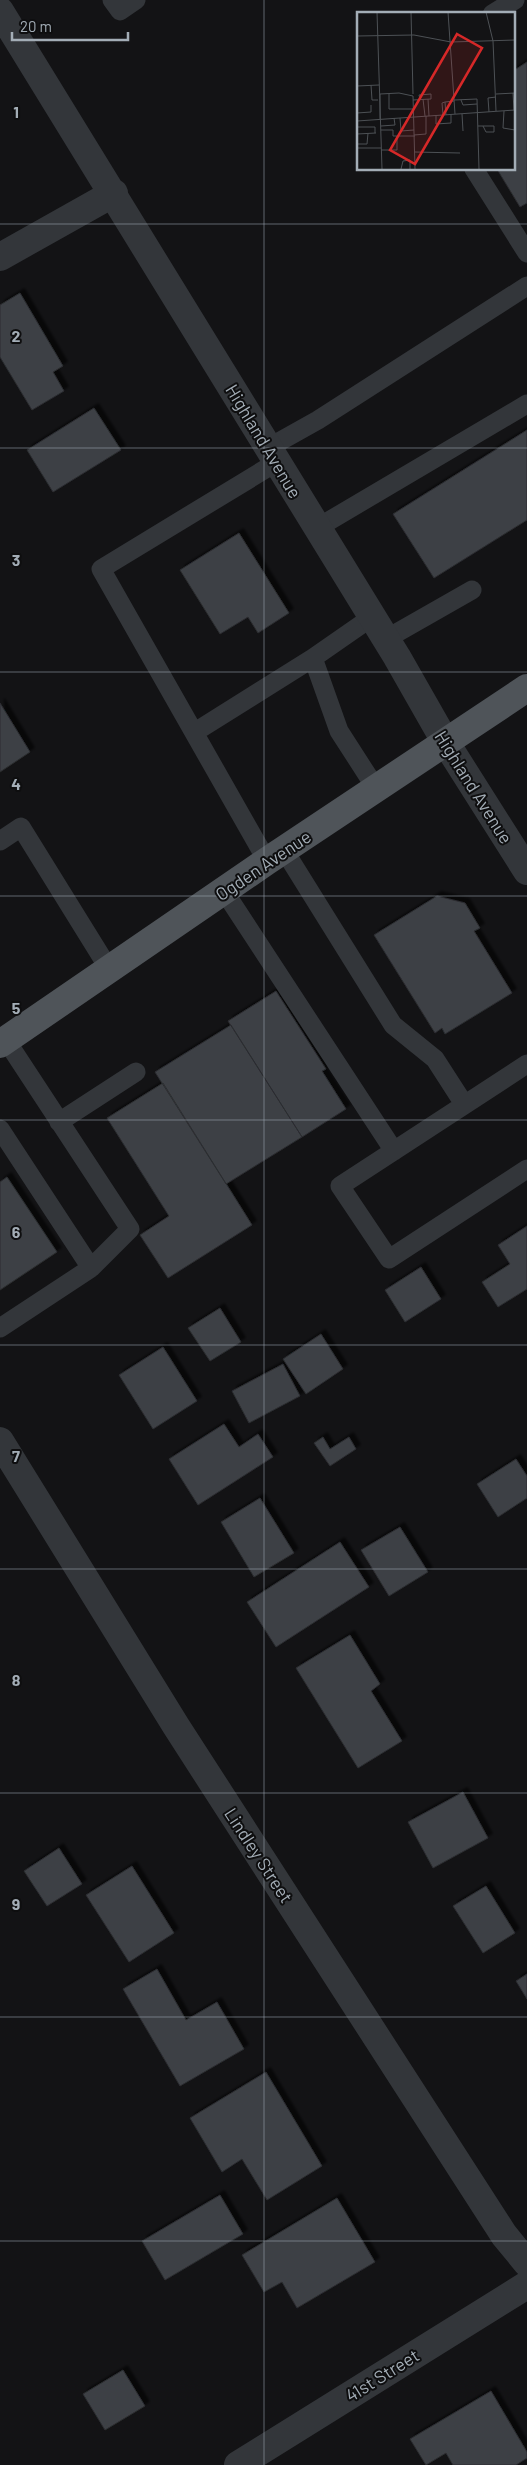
<svg xmlns="http://www.w3.org/2000/svg" width="527" height="2465" viewBox="0 0 527 2465" font-family="Barlow,sans-serif">
  <defs>
    <filter id="shadow"><feDropShadow dx="4.5" dy="-4.5" stdDeviation="1" flood-color="#0009"/></filter>
  </defs>
  <rect width="100%" height="100%" fill="#131315"/>
  <path fill="#3e4145" stroke="#2c2d31" filter="url(#shadow)" d="M 527,62 L 527,203 L 520,207 L 497,169 L 513,169 L 513,71 Z
    M 20,293 L 63,366 L 53,372 L 64,391 L 32,410 L 0,357 L 0,305 Z
    M 94,408 L 121,450 L 53,492 L 27,450 Z
    M 527,430 L 527,520 L 434,578 L 393,514 Z
    M 239,533 L 289,613 L 258,633 L 248,617 L 220,634 L 180,570 Z
    M 0,703 L 30,752 L 0,772 Z
    M 437,896 L 465,903 L 480,928 L 474,931 L 512,993 L 445,1034 L 442,1028 L 435,1033 L 374,935 Z
    M 276,991 L 326,1069 L 322,1071 L 346,1109 L 302,1137 L 228,1021 Z
    M 231,1025 L 302,1137 L 226,1184 L 155,1072 Z
    M 163,1083 L 252,1225 L 168,1278 L 140,1235 L 169,1216 L 107,1118 Z
    M 7,1177 L 57,1252 L 0,1290 L 0,1182 Z
    M 527,1226 L 527,1289 L 498,1307 L 482,1282 L 510,1264 L 498,1245 Z
    M 421,1267 L 441,1299 L 405,1322 L 385,1290 Z
    M 220,1308 L 241,1342 L 210,1361 L 188,1328 Z
    M 321,1334 L 343,1369 L 306,1394 L 283,1359 Z
    M 163,1347 L 197,1401 L 153,1429 L 119,1375 Z
    M 283,1364 L 300,1396 L 249,1423 L 232,1391 Z
    M 224,1424 L 239,1447 L 258,1434 L 273,1457 L 198,1505 L 169,1459 Z
    M 323,1437 L 330,1449 L 349,1437 L 356,1449 L 330,1466 L 314,1443 Z
    M 516,1459 L 527,1476 L 527,1498 L 498,1517 L 477,1484 Z
    M 260,1498 L 294,1553 L 254,1577 L 221,1522 Z
    M 400,1527 L 428,1572 L 389,1596 L 361,1550 Z
    M 340,1542 L 369,1587 L 276,1647 L 247,1602 Z
    M 350,1635 L 380,1684 L 371,1691 L 402,1741 L 358,1768 L 296,1668 Z
    M 463,1792 L 488,1838 L 433,1868 L 408,1822 Z
    M 59,1848 L 82,1884 L 47,1906 L 24,1871 Z
    M 132,1866 L 174,1933 L 129,1962 L 86,1895 Z
    M 486,1886 L 515,1933 L 483,1953 L 453,1906 Z
    M 157,1969 L 186,2020 L 217,2002 L 244,2049 L 180,2086 L 123,1989 Z
    M 527,1974 L 527,1999 L 516,1981 Z
    M 266,2072 L 322,2166 L 267,2200 L 242,2159 L 222,2172 L 190,2118 Z
    M 220,2195 L 243,2234 L 165,2280 L 142,2241 Z
    M 337,2198 L 375,2262 L 297,2308 L 282,2282 L 264,2292 L 242,2255 Z
    M 123,2370 L 145,2406 L 105,2430 L 83,2394 Z
    M 491,2391 L 527,2452 L 527,2458 L 516,2465 L 453,2465 L 446,2453 L 426,2465 L 410,2439 Z"/>
  <g fill="none" stroke-linecap="round" stroke-linejoin="round">
    <path stroke="#33363a" stroke-width="19" d="M 112,0 L 120,11 L 136,0
      M 492,14 L 515,0
      M 474,169 L 527,253
      M 268,448 L 318,420 L 527,286
      M 317,528 L 527,404
      M 386,639 L 472,590
      M 313,658 L 339,731 L 377,790
      M 195,732 L 313,658 L 372,617
      M 0,841 L 21,827 L 109,969
      M 284,850 L 393,1025 L 435,1059 L 464,1104
      M 267,861 L 101,569 L 277,462
      M 224,891 L 394,1151
      M 6,1040 L 130,1229 L 91,1268
      M 527,1064 L 340,1186 L 389,1259 L 527,1169
      M 59,1122 L 136,1072
      M 0,1129 L 91,1268 L 0,1328"/>
    <path stroke="#33363a" stroke-width="28" d="M 0,11 L 397,657 L 446,743 L 527,871
      M 0,257 L 114,193
      M 0,1441 L 176,1726 L 504,2235 L 527,2263
      M 238,2465 L 527,2285"/>
    <path stroke="#4f5459" stroke-width="28" d="M 0,1044 L 267,861 L 527,688"/>
  </g>
  <path fill="none" stroke="#a3adb6" stroke-width="1" stroke-opacity="0.55" d="M 264,0 L 264,2465M 0,224 L 527,224M 0,448 L 527,448M 0,672 L 527,672M 0,896 L 527,896M 0,1120 L 527,1120M 0,1345 L 527,1345M 0,1569 L 527,1569M 0,1793 L 527,1793M 0,2017 L 527,2017M 0,2241 L 527,2241"/>
  <g text-anchor="middle" dominant-baseline="central" stroke-width="4" stroke-linejoin="round" paint-order="stroke">
    <g font-size="18" fill="#a3adb6" stroke="#0e0e0f">
      <text transform="translate(264 441) rotate(59)">Highland Avenue</text>
      <text transform="translate(474 787) rotate(58)">Highland Avenue</text>
      <text transform="translate(263 865) rotate(-34)">Ogden Avenue</text>
      <text transform="translate(259 1855) rotate(57)">Lindley Street</text>
      <text transform="translate(382 2375) rotate(-32)">41st Street</text>
    </g>
  </g>
  <g transform="translate(357 12)">
    <rect width="158" height="158" fill="#131315"/>
    <path fill="none" stroke="#4d5155" stroke-width="1" d="M 20,0 L 25,157M 54,0 L 56,82M 91,0 L 98,102M 129,0 L 136,29 L 139,99M 0,24 L 57,23 L 94,30 L 158,28M 14,73 L 15,88 L 21,88M 0,74 L 22,73M 156,81 L 157,98M 23,82 L 42,81 L 56,84M 23,82 L 23,107M 32,82 L 32,97 L 57,97M 139,82 L 158,81M 56,84 L 58,157M 66,87 L 68,104M 71,87 L 72,104M 56,88 L 74,87 L 74,82 L 62,83 L 63,87M 97,88 L 120,87 L 122,157M 104,88 L 106,93 L 120,92M 147,99 L 146,116 L 158,118M 132,100 L 131,86 L 139,85M 0,101 L 14,100 L 14,93M 105,102 L 106,119M 79,103 L 79,112 L 94,111 L 94,102M 86,103 L 85,91 L 88,90M 89,103 L 88,90 L 97,89M 43,106 L 44,119 L 57,118M 0,109 L 158,98M 24,114 L 38,113 L 37,106M 121,114 L 137,114 L 137,120 L 129,120 L 126,114M 0,115 L 18,115 L 18,121M 24,118 L 36,118 L 36,124 L 58,124M 0,122 L 0,132 L 10,132 L 11,121M 0,122 L 19,121M 57,123 L 69,122 L 69,104M 0,136 L 24,136M 24,138 L 40,138 L 40,124M 58,140 L 103,141M 44,157 L 46,149 L 53,148 L 53,157"/>
    <path fill="#d62828" fill-opacity="0.15" stroke="#d62828" stroke-width="2.5" d="M 100,22 L 125,36 L 58,152 L 33,138 Z"/>
    <rect width="158" height="158" fill="none" stroke="#a3adb6" stroke-width="2.5"/>
  </g>
  <g font-size="16" text-anchor="middle" font-weight="bold" fill="#a3adb6" stroke="#0e0e0f" stroke-width="4" stroke-linejoin="round" paint-order="stroke">
    <text x="16" y="118">1</text>
    <text x="16" y="342">2</text>
    <text x="16" y="566">3</text>
    <text x="16" y="790">4</text>
    <text x="16" y="1014">5</text>
    <text x="16" y="1238">6</text>
    <text x="16" y="1462">7</text>
    <text x="16" y="1686">8</text>
    <text x="16" y="1910">9</text>
  </g>
  <path d="M12 32v8h116v-8" fill="none" stroke="#a3adb6" stroke-width="2.5"/>
  <text x="20" y="32" font-size="15" fill="#a3adb6" stroke="#0e0e0f" stroke-width="4" paint-order="stroke">20 m</text>
</svg>
